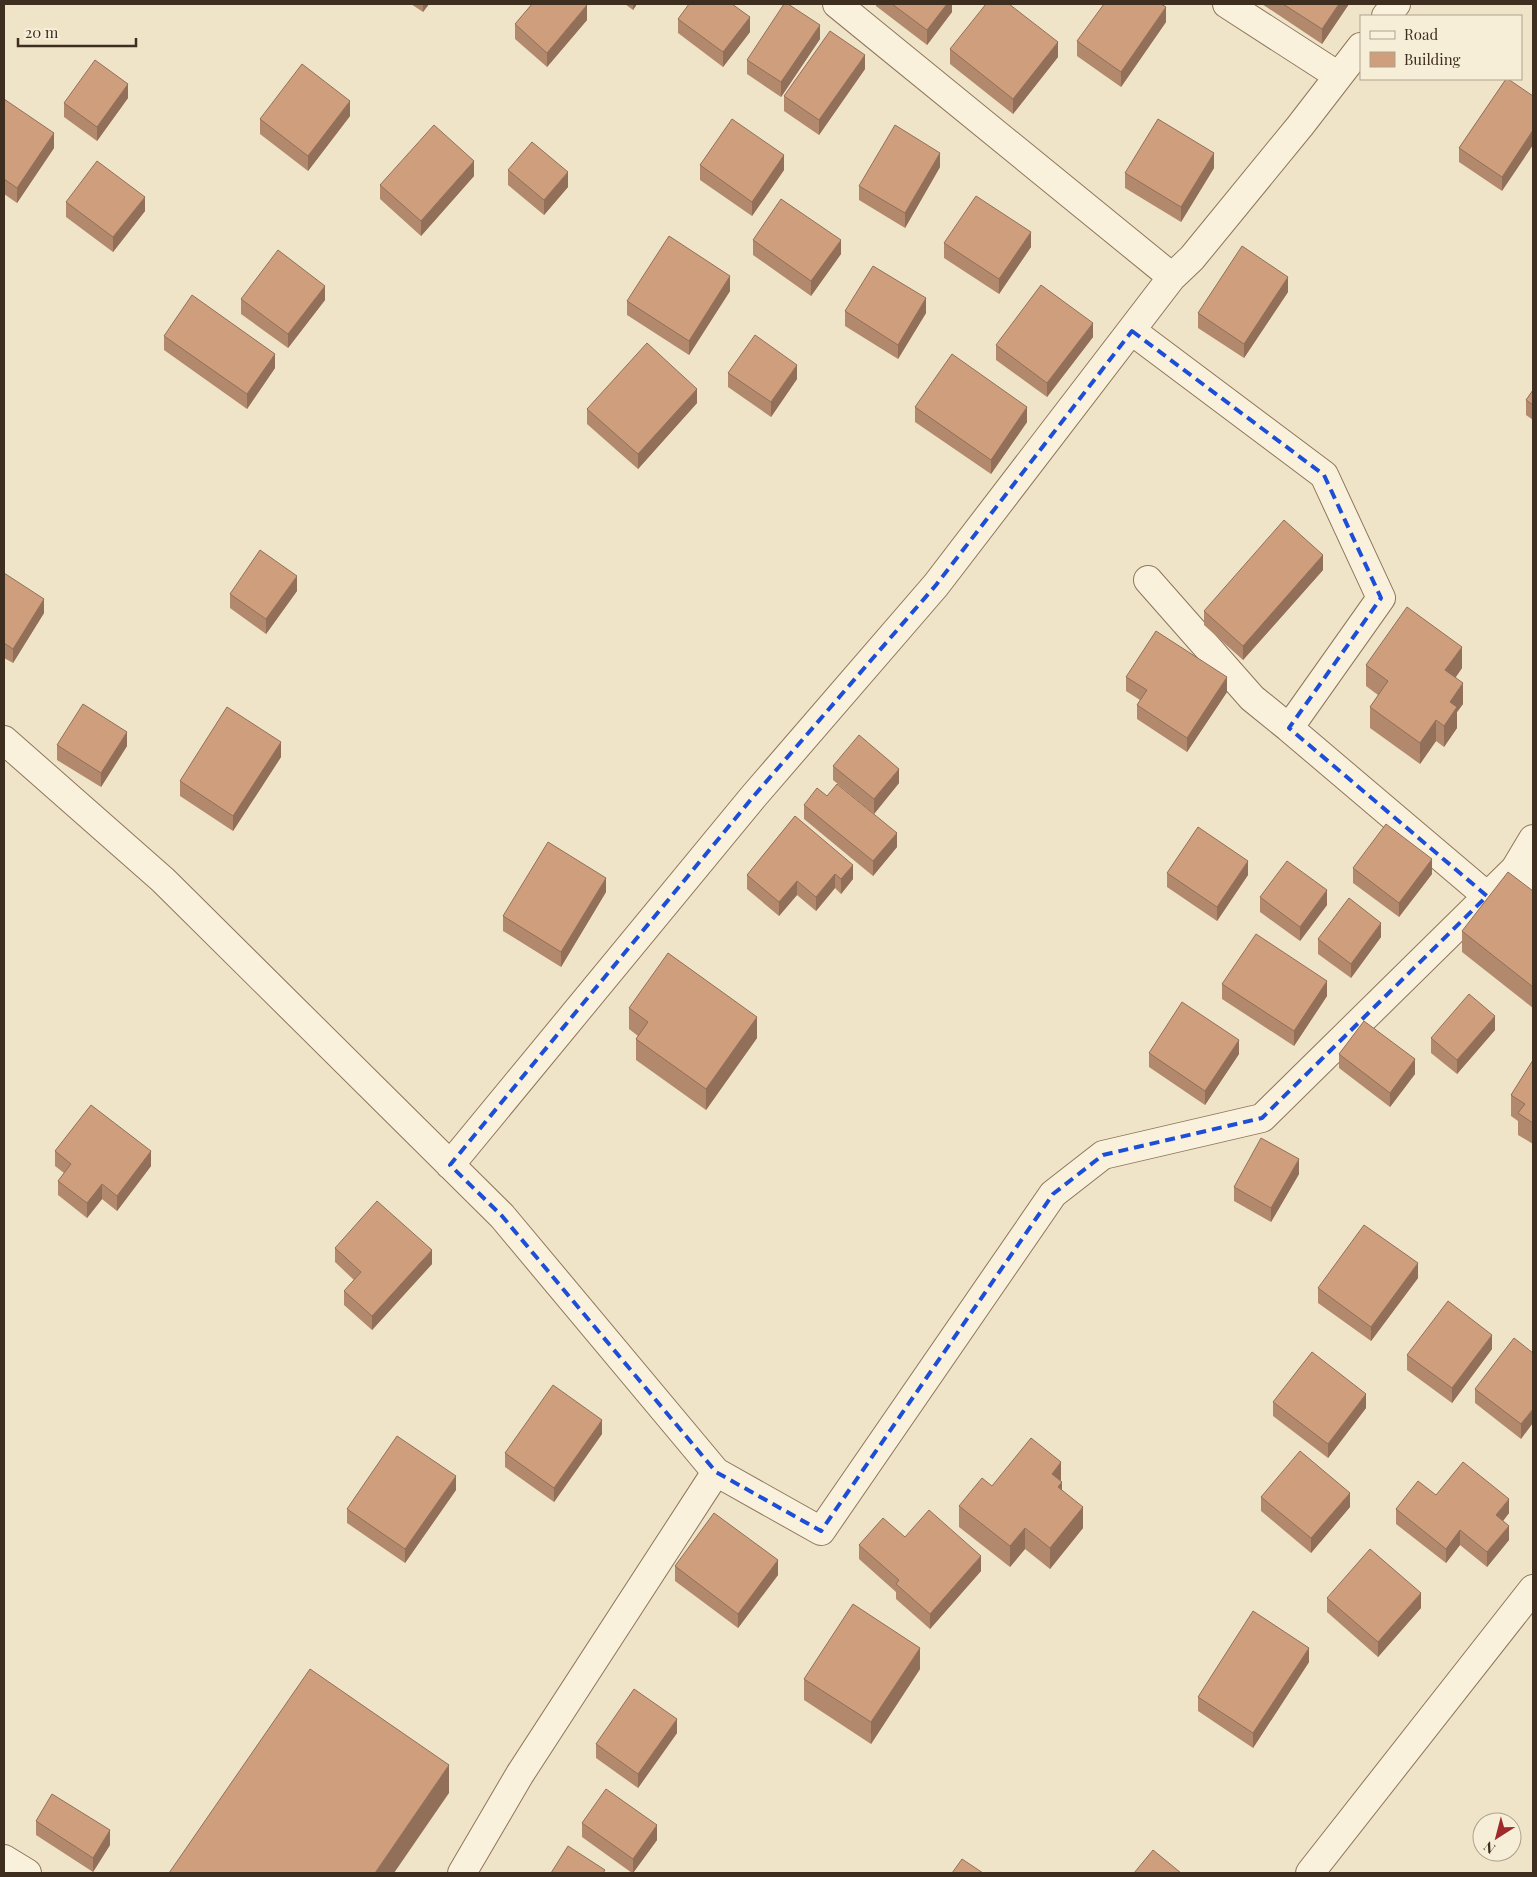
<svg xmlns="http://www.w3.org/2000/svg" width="1537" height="1877" viewBox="0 0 1537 1877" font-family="'Playfair Display',serif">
  <rect width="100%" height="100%" fill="#f0e4c8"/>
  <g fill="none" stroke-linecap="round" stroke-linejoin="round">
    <g stroke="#8d765c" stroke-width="30">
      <path id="minor" d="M 837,4 L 1172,277
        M 1227,4 L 1337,75
        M 1386,16 L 1396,4
        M 1132,331 L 1324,475 L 1381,598 L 1289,728 L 1487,896
        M 1148,580 L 1252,698 L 1289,728
        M 4,740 L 163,880 L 502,1216 L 716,1472
        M 1515,869 L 1533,883
        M 450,1165 L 753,797 L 936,585 L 1172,277 L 1192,258 L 1300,126 L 1361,47
        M 4,1859 L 27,1873
        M 462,1873 L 520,1774 L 716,1472 L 821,1531 L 1053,1194 L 1103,1155 L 1262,1118 L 1515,869 L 1533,839
        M 1310,1873 L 1533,1589"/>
    </g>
    <use href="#minor" stroke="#faf1dc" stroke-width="28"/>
  </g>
  <path fill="#b2896c" d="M 411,4 L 429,4 L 423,12 Z
    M 625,4 L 637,4 L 633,10 Z
    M 876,4 L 952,4 L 952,12 L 927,45 L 876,6 Z
    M 1262,4 L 1349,4 L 1322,44 Z
    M 678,19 L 750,32 L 723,67 L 678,33 Z
    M 587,20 L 547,67 L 515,39 L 515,24 Z
    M 1166,22 L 1121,87 L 1077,56 L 1077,41 Z
    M 820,39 L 781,97 L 747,74 L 747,60 Z
    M 950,49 L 1058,57 L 1013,114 L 950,64 Z
    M 865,69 L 819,135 L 784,111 L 784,96 Z
    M 1506,79 L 1502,191 L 1459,162 L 1459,148 Z
    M 128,98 L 97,141 L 64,117 L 64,103 Z
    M 4,99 L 54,148 L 17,203 L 4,194 Z
    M 350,116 L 308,171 L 260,134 L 260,119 Z
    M 700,165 L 784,170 L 752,216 L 700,180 Z
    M 940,167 L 905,228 L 859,200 L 859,186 Z
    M 1214,168 L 1181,222 L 1125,188 L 1125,173 Z
    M 508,170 L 568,187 L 544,215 L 508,185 Z
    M 474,176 L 421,236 L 380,199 L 380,185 Z
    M 66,202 L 145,211 L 113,252 L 66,217 Z
    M 753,240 L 841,254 L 811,296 L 753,255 Z
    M 944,243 L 1031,247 L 999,294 L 944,258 Z
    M 730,291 L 689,355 L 627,315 L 627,301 Z
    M 1288,292 L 1244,358 L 1198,328 L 1198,313 Z
    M 241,299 L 325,300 L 288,348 L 241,314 Z
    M 845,311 L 926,313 L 898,359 L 845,326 Z
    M 164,336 L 275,368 L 247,409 L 164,350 Z
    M 1093,337 L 1047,397 L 996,360 L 996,345 Z
    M 728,373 L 797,379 L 771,417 L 728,387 Z
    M 1533,390 L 1533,420 L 1526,415 L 1526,400 Z
    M 697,403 L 638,469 L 587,424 L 587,409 Z
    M 915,407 L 1027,422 L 991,474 L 915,422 Z
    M 1323,570 L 1243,660 L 1204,625 L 1204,611 Z
    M 4,573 L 44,613 L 13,663 L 4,658 Z
    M 297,591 L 266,634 L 230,608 L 230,594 Z
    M 1366,665 L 1462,668 L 1456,677 L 1463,704 L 1457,712 L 1457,728 L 1444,747 L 1436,741 L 1420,764 L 1370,728 L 1370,707 L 1378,695 L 1366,686 Z
    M 1126,677 L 1227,692 L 1187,752 L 1137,719 L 1137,705 L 1140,700 L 1126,691 Z
    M 57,745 L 127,746 L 101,787 L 57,760 Z
    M 281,757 L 233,831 L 180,796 L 180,781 Z
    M 833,766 L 899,783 L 874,814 L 833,780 Z
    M 827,796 L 897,847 L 873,876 L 804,819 L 804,805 Z
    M 795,816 L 853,879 L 841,894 L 835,888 L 816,911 L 797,895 L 779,916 L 747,889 L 747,875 Z
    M 1353,868 L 1432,874 L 1399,917 L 1353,883 Z
    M 1167,873 L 1248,875 L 1217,921 L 1167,887 Z
    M 1533,891 L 1533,1008 L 1462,952 L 1462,931 Z
    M 606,892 L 561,967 L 503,931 L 503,916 Z
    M 1260,897 L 1327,905 L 1300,941 L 1260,912 Z
    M 1381,937 L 1351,978 L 1318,954 L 1318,939 Z
    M 1222,984 L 1327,996 L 1294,1046 L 1222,999 Z
    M 629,1008 L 757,1038 L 706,1110 L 636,1060 L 636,1039 L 638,1036 L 629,1029 Z
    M 1495,1030 L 1457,1074 L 1431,1053 L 1431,1038 Z
    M 1149,1053 L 1239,1054 L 1205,1105 L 1149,1067 Z
    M 1339,1054 L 1415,1074 L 1390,1107 L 1339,1068 Z
    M 1533,1060 L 1533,1144 L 1518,1135 L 1518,1121 L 1511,1116 L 1511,1095 Z
    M 55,1151 L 151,1166 L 117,1211 L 102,1199 L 87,1218 L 58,1195 L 58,1181 L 64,1173 L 55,1166 Z
    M 1299,1174 L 1271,1222 L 1234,1201 L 1234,1187 Z
    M 335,1248 L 432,1264 L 372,1330 L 344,1305 L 344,1291 L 354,1280 L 335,1262 Z
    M 1418,1278 L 1371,1341 L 1318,1303 L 1318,1288 Z
    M 1492,1349 L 1452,1403 L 1407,1370 L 1407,1355 Z
    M 1533,1353 L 1521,1439 L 1475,1403 L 1475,1389 Z
    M 1273,1402 L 1366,1408 L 1328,1458 L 1273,1416 Z
    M 602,1434 L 554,1502 L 505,1467 L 505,1453 Z
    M 1061,1482 L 1062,1490 L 1083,1528 L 1050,1569 L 1025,1549 L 1010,1567 L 959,1527 L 959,1506 L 992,1486 Z
    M 456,1490 L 405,1563 L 347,1523 L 347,1509 Z
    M 1436,1495 L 1509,1513 L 1503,1521 L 1509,1540 L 1487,1567 L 1460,1545 L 1446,1563 L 1396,1524 L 1396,1509 Z
    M 1261,1497 L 1350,1507 L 1311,1553 L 1261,1511 Z
    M 905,1537 L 981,1571 L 930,1629 L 896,1599 L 896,1592 L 859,1559 L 859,1545 Z
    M 675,1566 L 778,1575 L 738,1628 L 675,1581 Z
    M 1327,1598 L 1421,1608 L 1378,1657 L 1327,1612 Z
    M 1309,1662 L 1253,1748 L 1198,1711 L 1198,1697 Z
    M 920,1669 L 871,1744 L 804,1700 L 804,1679 Z
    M 677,1733 L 638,1788 L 596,1758 L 596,1744 Z
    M 36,1821 L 110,1845 L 93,1872 L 36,1835 Z
    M 582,1823 L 657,1840 L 633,1873 L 632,1873 L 582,1837 Z"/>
  <path fill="#916f58" d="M 423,4 L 429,4 L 423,12 Z
    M 633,4 L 637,4 L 633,10 Z
    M 947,4 L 952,4 L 952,12 L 927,45 L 927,30 Z
    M 1339,4 L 1349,4 L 1322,44 L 1322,29 Z
    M 587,5 L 587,20 L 547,67 L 547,53 Z
    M 1166,7 L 1166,22 L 1121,87 L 1121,72 Z
    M 750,17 L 750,32 L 723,67 L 723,52 Z
    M 820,25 L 820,39 L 781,97 L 781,82 Z
    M 1058,42 L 1058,57 L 1013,114 L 1013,99 Z
    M 865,55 L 865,69 L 819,135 L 819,120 Z
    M 128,84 L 128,98 L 97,141 L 97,127 Z
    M 350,101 L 350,116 L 308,171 L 308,156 Z
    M 1533,130 L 1533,145 L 1502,191 L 1502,177 Z
    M 54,133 L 54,148 L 17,203 L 17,188 Z
    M 940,153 L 940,167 L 905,228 L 905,213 Z
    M 1214,153 L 1214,168 L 1181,222 L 1181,207 Z
    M 784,155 L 784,170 L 752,216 L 752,202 Z
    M 474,161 L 474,176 L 421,236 L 421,221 Z
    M 568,172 L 568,187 L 544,215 L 544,200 Z
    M 145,197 L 145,211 L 113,252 L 113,237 Z
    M 1031,232 L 1031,247 L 999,294 L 999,279 Z
    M 841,240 L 841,254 L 811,296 L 811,281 Z
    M 730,276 L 730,291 L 689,355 L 689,341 Z
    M 1288,277 L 1288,292 L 1244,358 L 1244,344 Z
    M 325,286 L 325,300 L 288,348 L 288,334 Z
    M 926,298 L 926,313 L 898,359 L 898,345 Z
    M 1093,323 L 1093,337 L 1047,397 L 1047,383 Z
    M 275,354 L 275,368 L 247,409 L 247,394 Z
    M 797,365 L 797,379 L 771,417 L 771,402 Z
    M 697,389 L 697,403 L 638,469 L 638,454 Z
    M 1027,407 L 1027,422 L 991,474 L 991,460 Z
    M 1323,555 L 1323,570 L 1243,660 L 1243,646 Z
    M 297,576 L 297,591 L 266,634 L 266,619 Z
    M 44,599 L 44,613 L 13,663 L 13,649 Z
    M 1462,647 L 1462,668 L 1445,692 L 1445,670 Z
    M 1227,677 L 1227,692 L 1187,752 L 1187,738 Z
    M 1463,683 L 1463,704 L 1457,712 L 1457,728 L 1444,747 L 1444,726 L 1450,702 Z
    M 1436,720 L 1436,741 L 1420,764 L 1420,743 Z
    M 127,732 L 127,746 L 101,787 L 101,773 Z
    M 281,742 L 281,757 L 233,831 L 233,816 Z
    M 899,769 L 899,783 L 874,814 L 874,799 Z
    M 897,833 L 897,847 L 873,876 L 873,861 Z
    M 1432,859 L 1432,874 L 1399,917 L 1399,903 Z
    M 1248,861 L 1248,875 L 1217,921 L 1217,907 Z
    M 853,865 L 853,879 L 841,894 L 841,879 Z
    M 835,874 L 835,888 L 816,911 L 816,897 Z
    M 606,878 L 606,892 L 561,967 L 561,952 Z
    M 797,881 L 797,895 L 779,916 L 779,902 Z
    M 1327,890 L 1327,905 L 1300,941 L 1300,927 Z
    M 1381,923 L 1381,937 L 1351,978 L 1351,964 Z
    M 1327,981 L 1327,996 L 1294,1046 L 1294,1031 Z
    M 1495,1016 L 1495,1030 L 1457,1074 L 1457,1060 Z
    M 757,1017 L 757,1038 L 706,1110 L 706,1089 Z
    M 1239,1040 L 1239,1054 L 1205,1105 L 1205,1091 Z
    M 1415,1059 L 1415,1074 L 1390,1107 L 1390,1093 Z
    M 151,1151 L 151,1166 L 117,1211 L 117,1196 Z
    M 1299,1159 L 1299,1174 L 1271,1222 L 1271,1208 Z
    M 102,1184 L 102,1199 L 87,1218 L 87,1203 Z
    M 432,1250 L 432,1264 L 372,1330 L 372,1316 Z
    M 1418,1263 L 1418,1278 L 1371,1341 L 1371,1327 Z
    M 1492,1335 L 1492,1349 L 1452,1403 L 1452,1388 Z
    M 1366,1394 L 1366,1408 L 1328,1458 L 1328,1444 Z
    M 1533,1409 L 1533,1423 L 1521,1439 L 1521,1424 Z
    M 602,1420 L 602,1434 L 554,1502 L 554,1488 Z
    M 1061,1462 L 1061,1484 L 1062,1482 L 1062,1504 L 1052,1474 Z
    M 456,1476 L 456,1490 L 405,1563 L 405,1549 Z
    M 1350,1493 L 1350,1507 L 1311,1553 L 1311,1538 Z
    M 1509,1499 L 1509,1513 L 1496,1530 L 1496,1515 Z
    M 1083,1507 L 1083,1528 L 1050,1569 L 1050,1548 Z
    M 1509,1526 L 1509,1540 L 1487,1567 L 1487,1552 Z
    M 1025,1528 L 1025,1549 L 1010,1567 L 1010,1546 Z
    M 1460,1530 L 1460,1545 L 1446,1563 L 1446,1549 Z
    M 981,1556 L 981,1571 L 930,1629 L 930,1614 Z
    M 778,1560 L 778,1575 L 738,1628 L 738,1614 Z
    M 1421,1593 L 1421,1608 L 1378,1657 L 1378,1642 Z
    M 920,1648 L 920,1669 L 871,1744 L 871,1722 Z
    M 1309,1648 L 1309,1662 L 1253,1748 L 1253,1733 Z
    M 677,1719 L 677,1733 L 638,1788 L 638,1774 Z
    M 449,1765 L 449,1793 L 394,1873 L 375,1873 Z
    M 657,1825 L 657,1840 L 633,1873 L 633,1859 Z
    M 110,1830 L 110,1845 L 93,1872 L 93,1858 Z"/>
  <path fill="#cf9f7d" stroke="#916f58" d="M 532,4 L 585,4 L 587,5 L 547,53 L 515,24 Z
    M 689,4 L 732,4 L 750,17 L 723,52 L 678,19 Z
    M 784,4 L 788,4 L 820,25 L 781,82 L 747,60 Z
    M 892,4 L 947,4 L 927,30 Z
    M 986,4 L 1009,4 L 1058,42 L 1013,99 L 950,49 Z
    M 1104,4 L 1161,4 L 1166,7 L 1121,72 L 1077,41 Z
    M 1283,4 L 1339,4 L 1322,29 Z
    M 830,31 L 865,55 L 819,120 L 784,96 Z
    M 95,60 L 128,84 L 97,127 L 64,103 Z
    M 302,64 L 350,101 L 308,156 L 260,119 Z
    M 1506,79 L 1508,79 L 1533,96 L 1533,130 L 1502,177 L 1459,148 Z
    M 4,99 L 54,133 L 17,188 L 4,179 Z
    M 732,119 L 784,155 L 752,202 L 700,165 Z
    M 1158,119 L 1214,153 L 1181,207 L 1125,173 Z
    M 434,125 L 474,161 L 421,221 L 380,185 Z
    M 895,125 L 940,153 L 905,213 L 859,186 Z
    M 532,142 L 568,172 L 544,200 L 508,170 Z
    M 97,161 L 145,197 L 113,237 L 66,202 Z
    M 976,196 L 1031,232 L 999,279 L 944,243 Z
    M 781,199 L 841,240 L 811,281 L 753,240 Z
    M 669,236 L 730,276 L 689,341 L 627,301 Z
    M 1242,246 L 1288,277 L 1244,344 L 1198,313 Z
    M 278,250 L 325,286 L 288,334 L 241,299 Z
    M 873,266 L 926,298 L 898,345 L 845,311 Z
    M 1041,285 L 1093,323 L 1047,383 L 996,345 Z
    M 192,295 L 275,354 L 247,394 L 164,336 Z
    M 755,335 L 797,365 L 771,402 L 728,373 Z
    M 647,343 L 697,389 L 638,454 L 587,409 Z
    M 952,354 L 1027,407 L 991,460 L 915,407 Z
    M 1533,390 L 1533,405 L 1526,400 Z
    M 1284,520 L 1323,555 L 1243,646 L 1204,611 Z
    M 260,550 L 297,576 L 266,619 L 230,594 Z
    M 4,573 L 44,599 L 13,649 L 4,643 Z
    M 1407,607 L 1462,647 L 1445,670 L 1463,683 L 1450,702 L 1457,707 L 1444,726 L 1436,720 L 1420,743 L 1370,707 L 1388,681 L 1366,665 Z
    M 1156,631 L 1227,677 L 1187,738 L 1137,705 L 1147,690 L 1126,677 Z
    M 83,704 L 127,732 L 101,773 L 57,745 Z
    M 227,707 L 281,742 L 233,816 L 180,781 Z
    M 859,735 L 899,769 L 874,799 L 833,766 Z
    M 837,784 L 897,833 L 873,861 L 804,805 L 817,788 L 827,796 Z
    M 795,816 L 853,865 L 841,879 L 835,874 L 816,897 L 797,881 L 779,902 L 747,875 Z
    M 1386,824 L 1432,859 L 1399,903 L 1353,868 Z
    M 1198,827 L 1248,861 L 1217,907 L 1167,873 Z
    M 548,842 L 606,878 L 561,952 L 503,916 Z
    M 1287,861 L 1327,890 L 1300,927 L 1260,897 Z
    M 1508,872 L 1533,891 L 1533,987 L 1462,931 Z
    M 1349,898 L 1381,923 L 1351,964 L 1318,939 Z
    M 1256,934 L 1327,981 L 1294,1031 L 1222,984 Z
    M 668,953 L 757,1017 L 706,1089 L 636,1039 L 648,1022 L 629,1008 Z
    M 1469,994 L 1495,1016 L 1457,1060 L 1431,1038 Z
    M 1182,1002 L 1239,1040 L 1205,1091 L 1149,1053 Z
    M 1364,1021 L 1415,1059 L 1390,1093 L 1339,1054 Z
    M 1533,1060 L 1533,1123 L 1518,1113 L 1525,1104 L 1511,1095 Z
    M 91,1105 L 151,1151 L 117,1196 L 102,1184 L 87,1203 L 58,1181 L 71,1164 L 55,1151 Z
    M 1261,1138 L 1299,1159 L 1271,1208 L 1234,1187 Z
    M 377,1201 L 432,1250 L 372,1316 L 344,1291 L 361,1272 L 335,1248 Z
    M 1364,1225 L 1418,1263 L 1371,1327 L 1318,1288 Z
    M 1448,1301 L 1492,1335 L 1452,1388 L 1407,1355 Z
    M 1514,1338 L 1533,1353 L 1533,1409 L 1521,1424 L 1475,1389 Z
    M 1312,1352 L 1366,1394 L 1328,1444 L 1273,1402 Z
    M 553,1385 L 602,1420 L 554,1488 L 505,1453 Z
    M 397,1436 L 456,1476 L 405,1549 L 347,1509 Z
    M 1031,1438 L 1061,1462 L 1052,1474 L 1062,1482 L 1058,1487 L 1083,1507 L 1050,1548 L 1025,1528 L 1010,1546 L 959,1506 L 982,1478 L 992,1486 Z
    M 1300,1451 L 1350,1493 L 1311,1538 L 1261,1497 Z
    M 1463,1462 L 1509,1499 L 1496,1515 L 1509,1526 L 1487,1552 L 1460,1530 L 1446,1549 L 1396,1509 L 1418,1481 L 1436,1495 Z
    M 929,1510 L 981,1556 L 930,1614 L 896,1584 L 899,1580 L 859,1545 L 883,1518 L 905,1537 Z
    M 714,1513 L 778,1560 L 738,1614 L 675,1566 Z
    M 1370,1549 L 1421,1593 L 1378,1642 L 1327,1598 Z
    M 853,1604 L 920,1648 L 871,1722 L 804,1679 Z
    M 1253,1611 L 1309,1648 L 1253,1733 L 1198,1697 Z
    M 310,1669 L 449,1765 L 375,1873 L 169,1873 Z
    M 634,1689 L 677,1719 L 638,1774 L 596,1744 Z
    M 606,1789 L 657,1825 L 633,1859 L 582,1823 Z
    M 52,1794 L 110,1830 L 93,1858 L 36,1821 Z
    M 568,1846 L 605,1870 L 603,1873 L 551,1873 Z
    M 1153,1850 L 1181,1873 L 1134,1873 Z
    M 962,1859 L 983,1873 L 952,1873 Z"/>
  <path fill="none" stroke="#1d4ed8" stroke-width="4" stroke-dasharray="10 6" stroke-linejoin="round" d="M 1132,331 L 1324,475 L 1381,598 L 1289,728 L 1487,896 L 1262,1118 L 1103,1155 L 1053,1194 L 821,1531 L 716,1472 L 502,1216 L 450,1165 L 753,797 L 936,585 Z"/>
  <rect width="1537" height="1877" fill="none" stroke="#3d2e20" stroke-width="10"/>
  <rect x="1360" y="15" width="162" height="65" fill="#f7eed8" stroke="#ada18e"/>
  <rect x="1370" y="31" width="25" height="8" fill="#faf1dc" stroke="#ada18e"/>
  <text x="1404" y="40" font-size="15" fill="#3d2e20">Road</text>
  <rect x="1370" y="52" width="25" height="15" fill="#cf9f7d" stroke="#ada18e"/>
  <text x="1404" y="65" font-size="15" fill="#3d2e20">Building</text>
  <g transform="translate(1497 1837) rotate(216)"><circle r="24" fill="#f7eed8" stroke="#ada18e"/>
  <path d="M0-4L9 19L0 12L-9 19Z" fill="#9e2a2b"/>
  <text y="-8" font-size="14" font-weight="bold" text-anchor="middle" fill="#3d2e20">N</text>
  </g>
  <path d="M18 38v8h118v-8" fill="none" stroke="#3d2e20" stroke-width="2.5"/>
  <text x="25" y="38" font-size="15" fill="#3d2e20" stroke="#f7eed8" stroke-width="4" paint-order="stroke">20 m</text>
</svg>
